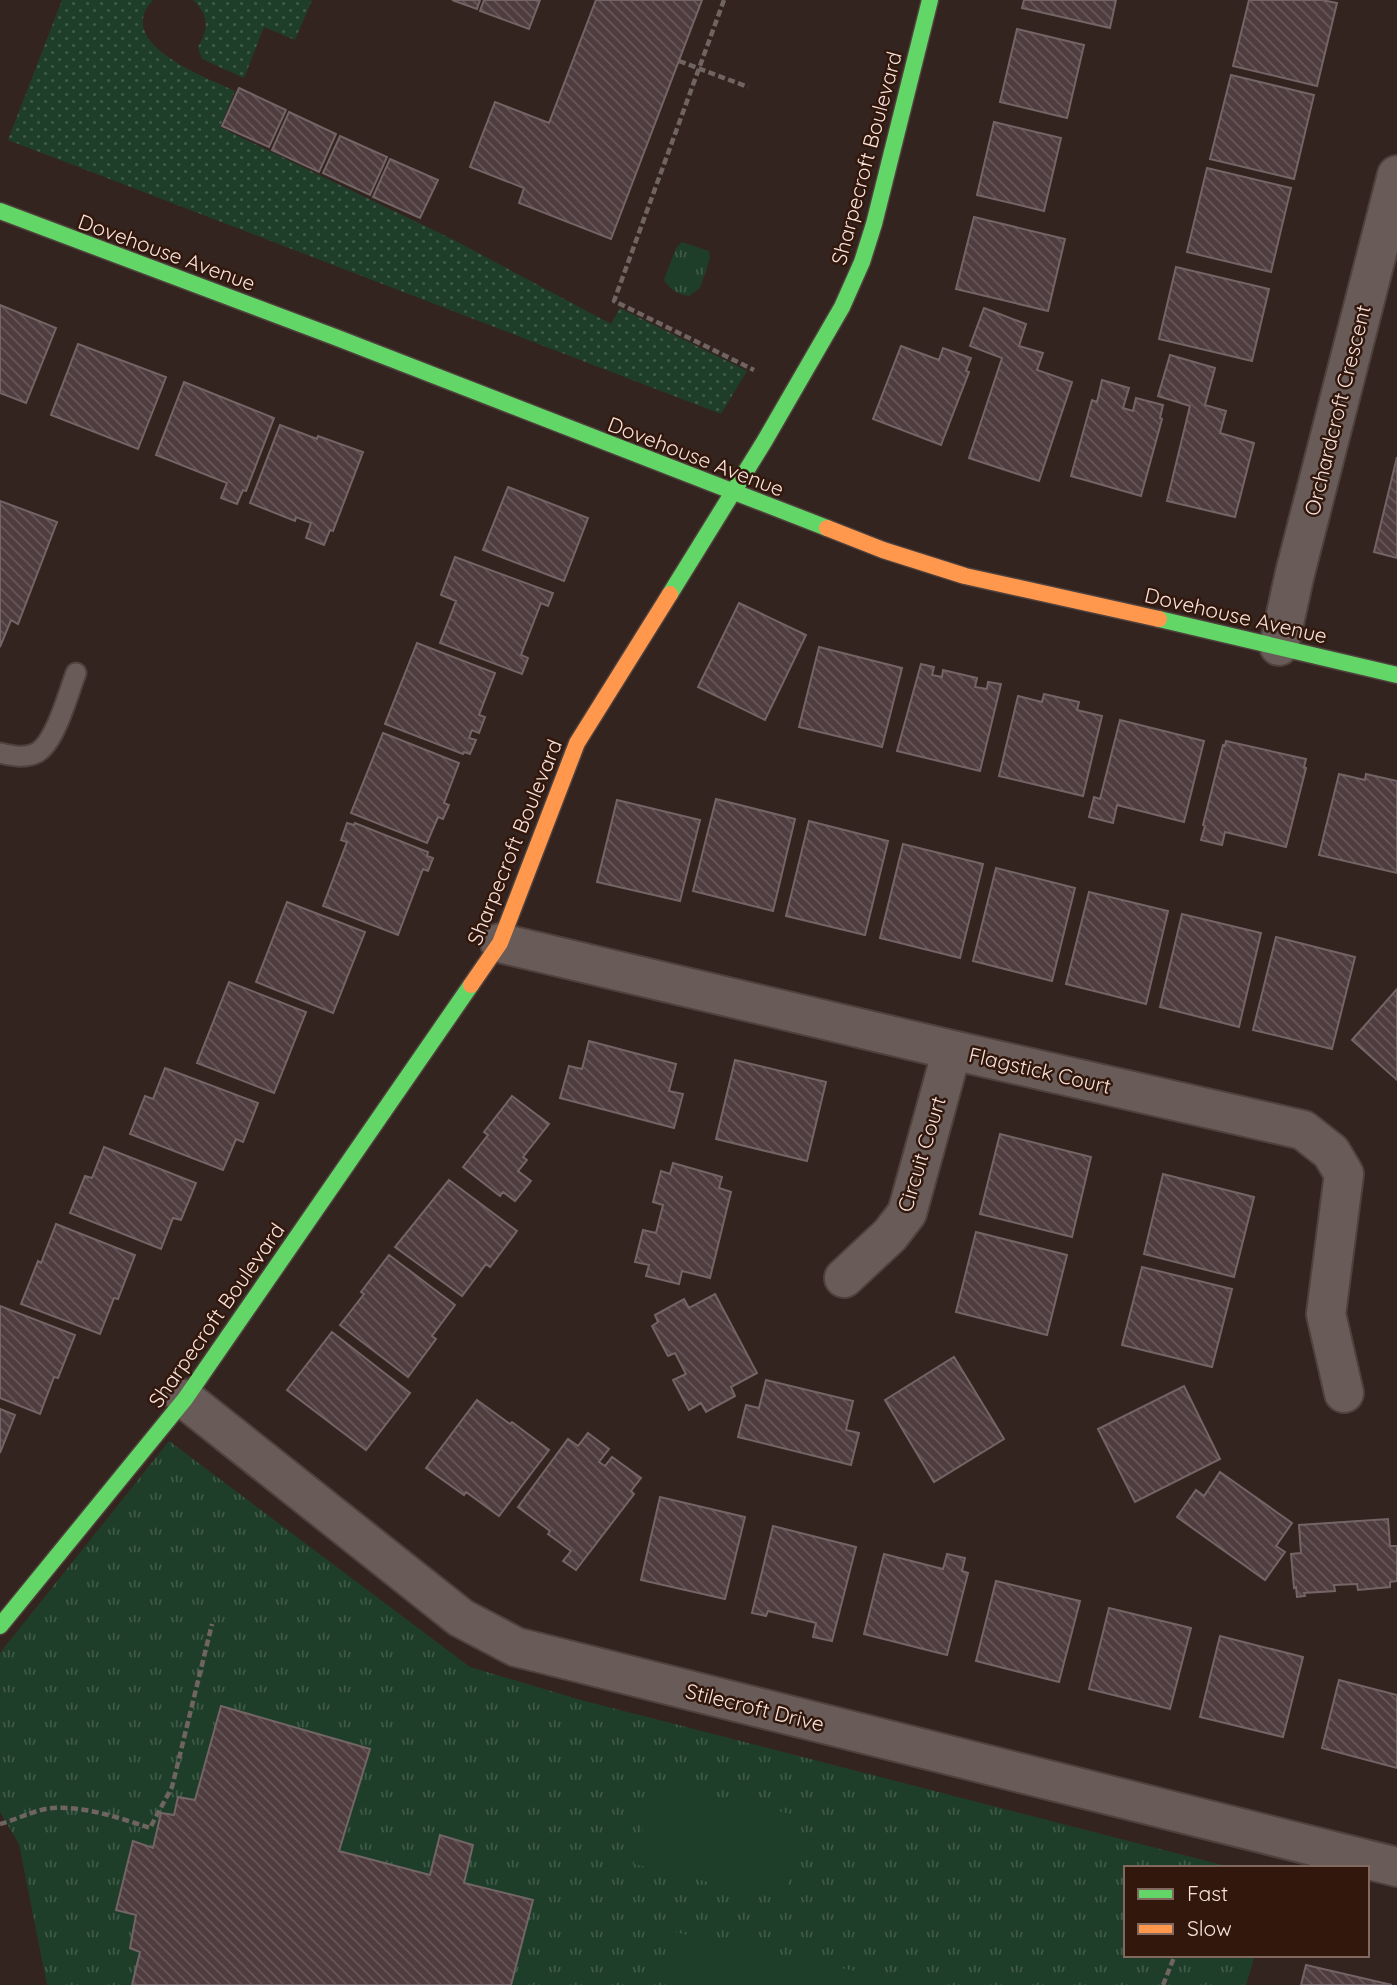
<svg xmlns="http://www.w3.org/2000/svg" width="1397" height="1985" viewBox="0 0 1397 1985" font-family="Quicksand,sans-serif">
  <defs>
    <pattern id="grass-dots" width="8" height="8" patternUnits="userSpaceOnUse" patternTransform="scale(1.75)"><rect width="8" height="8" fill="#1f3e2a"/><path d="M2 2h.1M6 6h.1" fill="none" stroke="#405a48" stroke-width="1.8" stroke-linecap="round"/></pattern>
    <pattern id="park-tufts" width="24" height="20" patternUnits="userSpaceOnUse" patternTransform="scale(1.75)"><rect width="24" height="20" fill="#1f3e2a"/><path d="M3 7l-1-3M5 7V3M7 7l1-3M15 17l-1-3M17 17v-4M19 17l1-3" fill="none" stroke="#405a48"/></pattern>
    <pattern id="building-back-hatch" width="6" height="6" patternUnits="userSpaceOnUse" patternTransform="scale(1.75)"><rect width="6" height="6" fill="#4e3c3f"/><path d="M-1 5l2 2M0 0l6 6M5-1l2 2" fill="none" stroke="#68585a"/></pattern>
  </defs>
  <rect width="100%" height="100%" fill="#34241f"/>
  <path fill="url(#grass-dots)" d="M 62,0 L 153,0 C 150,4 145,9 144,14 C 132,51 210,79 235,91 L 220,127 L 454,240 L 611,324 L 620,308 L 747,371 L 721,414 L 8,140 Z
    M 193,0 L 312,0 L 295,40 L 264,27 L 244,78 L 202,59 L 198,47 C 209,29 209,15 193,0 Z"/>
  <path fill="url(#park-tufts)" d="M 682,242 L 709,251 L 710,258 L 700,288 L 689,296 C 677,294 671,290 664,280 L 676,248 Z
    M 169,1441 L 470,1667 L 581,1700 L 1234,1868 L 1126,1868 L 1126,1955 L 1255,1955 L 1246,1985 L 47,1985 L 19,1844 L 0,1812 L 0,1653 Z"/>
  <path fill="#1f3e2a" d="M 654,1782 L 803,1817 L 784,1900 L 634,1864 Z
    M 674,1932 L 921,1985 L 667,1985 Z"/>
  <path fill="url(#building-back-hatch)" stroke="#736566" stroke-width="2" d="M 452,0 L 480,0 L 477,9 Z
    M 484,0 L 540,0 L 529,29 L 480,11 Z
    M 596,0 L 702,0 L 611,239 L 519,203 L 524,188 L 470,167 L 495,102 L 549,123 Z
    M 1024,0 L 1116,0 L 1110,28 L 1022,8 Z
    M 1249,0 L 1322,0 L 1337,3 L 1317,86 L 1233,66 Z
    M 1017,29 L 1084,45 L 1067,118 L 1000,102 Z
    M 1231,75 L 1314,95 L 1294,179 L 1210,159 Z
    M 239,88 L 286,110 L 269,147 L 222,126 Z
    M 289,112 L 336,134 L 319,172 L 272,150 Z
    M 994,122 L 1061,138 L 1044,211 L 977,195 Z
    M 340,136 L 387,157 L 370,195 L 323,173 Z
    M 390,159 L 438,180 L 420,218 L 373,197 Z
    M 1207,168 L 1291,188 L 1271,272 L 1187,252 Z
    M 974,217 L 1065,239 L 1048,311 L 956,289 Z
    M 1176,267 L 1269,289 L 1252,361 L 1159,339 Z
    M 0,305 L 56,328 L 26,403 L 0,393 Z
    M 984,308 L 1026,324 L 1019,346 L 1043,353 L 1037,370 L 1072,382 L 1039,481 L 969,458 L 1002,358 L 970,346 Z
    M 78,344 L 166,377 L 138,449 L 51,415 Z
    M 901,346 L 939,360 L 943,348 L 971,358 L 966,371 L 969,372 L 941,445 L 873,419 Z
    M 1170,355 L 1215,368 L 1205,405 L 1226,411 L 1220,433 L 1254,443 L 1235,517 L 1167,501 L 1190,406 L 1158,396 Z
    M 1102,380 L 1129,388 L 1123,408 L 1133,411 L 1136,398 L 1163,405 L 1160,418 L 1162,419 L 1141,496 L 1071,476 L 1092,400 L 1097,402 Z
    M 184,382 L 274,418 L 246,491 L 243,490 L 237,504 L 221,498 L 227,483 L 156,455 Z
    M 280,425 L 317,439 L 318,436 L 363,452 L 333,531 L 330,530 L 324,545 L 306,538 L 311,523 L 296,517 L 295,521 L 250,503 Z
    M 1397,457 L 1397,558 L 1374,552 Z
    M 508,487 L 588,518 L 564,581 L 483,550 Z
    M 0,501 L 57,522 L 18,624 L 11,620 L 0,647 Z
    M 455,557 L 553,593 L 548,606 L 541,603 L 521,655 L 528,658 L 522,674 L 440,643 L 456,601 L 441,595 Z
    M 739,603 L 806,635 L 765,720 L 698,687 Z
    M 417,643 L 495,673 L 479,715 L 485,717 L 479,733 L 472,730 L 469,738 L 476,740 L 470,754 L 464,752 L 463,754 L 385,724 Z
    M 819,647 L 902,668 L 882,747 L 799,727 Z
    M 921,664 L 934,667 L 932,675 L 942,677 L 943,670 L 977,678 L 975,687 L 987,689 L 988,682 L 1001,684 L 980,771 L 897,751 Z
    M 1044,694 L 1079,702 L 1077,710 L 1102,716 L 1083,796 L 999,776 L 1018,696 L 1042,702 Z
    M 1120,720 L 1204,741 L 1184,822 L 1117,805 L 1113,823 L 1089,817 L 1094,797 L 1100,799 Z
    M 383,733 L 459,763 L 444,803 L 449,805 L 443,819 L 438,817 L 427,843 L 351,813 Z
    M 1226,741 L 1306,759 L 1304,767 L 1306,768 L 1286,847 L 1225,832 L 1222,845 L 1201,840 L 1205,826 L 1203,825 L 1223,745 L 1225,746 Z
    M 1339,774 L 1365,780 L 1366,774 L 1397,781 L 1397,873 L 1319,855 Z
    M 716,799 L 795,819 L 773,911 L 693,891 Z
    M 617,800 L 700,820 L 680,901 L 597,882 Z
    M 809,821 L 888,841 L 865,935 L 786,916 Z
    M 347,823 L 354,825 L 355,823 L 428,852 L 427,856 L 433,858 L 428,871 L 423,869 L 398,935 L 323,906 L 347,842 L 341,840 Z
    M 903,844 L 983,864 L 960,958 L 880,938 Z
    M 996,868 L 1075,888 L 1052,981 L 973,961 Z
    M 1089,892 L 1168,911 L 1146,1004 L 1066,984 Z
    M 287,902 L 365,932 L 333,1013 L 256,982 Z
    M 1182,914 L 1261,933 L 1239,1027 L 1160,1007 Z
    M 1276,937 L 1355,957 L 1332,1049 L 1253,1030 Z
    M 229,982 L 306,1012 L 274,1093 L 197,1063 Z
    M 1397,989 L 1397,1080 L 1352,1040 Z
    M 589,1041 L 676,1064 L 669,1091 L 683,1094 L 674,1128 L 560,1098 L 569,1066 L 582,1069 Z
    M 735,1060 L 826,1082 L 807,1161 L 716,1139 Z
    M 165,1068 L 258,1103 L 243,1142 L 236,1139 L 223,1170 L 130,1134 L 145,1096 L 153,1099 Z
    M 512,1096 L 549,1124 L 523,1157 L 527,1160 L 518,1171 L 531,1181 L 515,1201 L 503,1192 L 500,1196 L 463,1167 L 488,1135 L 484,1132 Z
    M 1000,1134 L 1091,1157 L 1072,1237 L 980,1214 Z
    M 104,1147 L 196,1183 L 181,1220 L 173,1218 L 161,1249 L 70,1213 L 85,1176 L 92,1178 Z
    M 673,1163 L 722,1177 L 719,1188 L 731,1192 L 710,1278 L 682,1271 L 679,1284 L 646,1276 L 649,1265 L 635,1262 L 643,1230 L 656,1233 L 663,1205 L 653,1202 L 661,1171 L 670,1174 Z
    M 1163,1174 L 1254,1197 L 1234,1277 L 1144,1254 Z
    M 449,1180 L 517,1231 L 490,1267 L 486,1264 L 462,1296 L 395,1247 Z
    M 56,1224 L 135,1255 L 118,1299 L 114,1298 L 100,1334 L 21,1304 L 38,1261 L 41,1263 Z
    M 976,1232 L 1067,1255 L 1047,1335 L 956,1312 Z
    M 389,1255 L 455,1305 L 432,1336 L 436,1339 L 408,1377 L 340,1325 L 364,1294 L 361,1292 Z
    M 1142,1267 L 1232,1289 L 1212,1367 L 1122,1345 Z
    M 715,1294 L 757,1373 L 731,1387 L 735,1396 L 706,1412 L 701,1403 L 689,1410 L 673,1380 L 686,1374 L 675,1353 L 668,1356 L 652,1326 L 658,1322 L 655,1315 L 684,1299 L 689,1308 Z
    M 0,1306 L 75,1335 L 58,1378 L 54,1377 L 40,1414 L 0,1398 Z
    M 332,1332 L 410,1393 L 366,1450 L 287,1390 Z
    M 954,1357 L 1004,1439 L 934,1482 L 885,1400 Z
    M 766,1380 L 853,1401 L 846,1430 L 859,1433 L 851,1465 L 738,1437 L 746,1405 L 759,1408 Z
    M 1184,1386 L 1220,1459 L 1135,1502 L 1098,1429 Z
    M 477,1400 L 510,1424 L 512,1422 L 549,1450 L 499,1516 L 466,1492 L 464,1495 L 426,1468 Z
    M 0,1409 L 15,1415 L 0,1453 Z
    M 588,1433 L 609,1449 L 599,1462 L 605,1466 L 612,1457 L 641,1478 L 631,1491 L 634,1494 L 576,1570 L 563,1561 L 571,1551 L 548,1534 L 550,1531 L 518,1507 L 568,1439 L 578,1446 Z
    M 1220,1472 L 1292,1523 L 1276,1546 L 1285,1552 L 1265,1580 L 1177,1517 L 1196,1490 L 1204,1496 Z
    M 660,1497 L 745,1517 L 725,1599 L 641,1580 Z
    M 1388,1519 L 1390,1546 L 1397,1546 L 1397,1581 L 1390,1582 L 1390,1587 L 1358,1590 L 1357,1584 L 1334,1585 L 1335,1591 L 1304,1593 L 1305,1596 L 1297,1597 L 1296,1587 L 1294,1588 L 1291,1554 L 1301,1553 L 1299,1525 Z
    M 773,1526 L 856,1547 L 832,1641 L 813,1637 L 816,1623 L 768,1611 L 766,1616 L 752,1613 Z
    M 884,1554 L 943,1569 L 947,1554 L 965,1558 L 962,1571 L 968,1573 L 947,1655 L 864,1634 Z
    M 996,1581 L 1080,1601 L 1059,1682 L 976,1661 Z
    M 1109,1608 L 1191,1628 L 1170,1709 L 1089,1689 Z
    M 1220,1636 L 1303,1657 L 1283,1737 L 1200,1717 Z
    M 1339,1680 L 1397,1695 L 1397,1768 L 1322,1748 Z
    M 221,1706 L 370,1749 L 339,1851 L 430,1875 L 440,1835 L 473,1845 L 464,1883 L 533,1900 L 511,1985 L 132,1985 L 140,1952 L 130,1948 L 136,1915 L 116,1910 L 133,1841 L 153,1848 L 161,1813 L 174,1815 L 178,1797 L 195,1800 Z
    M 1306,1965 L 1392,1985 L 1301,1985 Z"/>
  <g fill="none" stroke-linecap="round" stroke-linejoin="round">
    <g stroke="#4f413d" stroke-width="23">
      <path id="lane" d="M 0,753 C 12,756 26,759 38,752 C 56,740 68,694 76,673"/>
    </g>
    <g stroke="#4f413d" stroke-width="42">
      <path id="street" d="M 1279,646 L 1295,573 L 1397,175
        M 500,943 L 952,1050 L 1303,1130 L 1331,1152 L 1344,1174 L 1326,1314 L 1344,1393
        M 844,1278 L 890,1235 L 907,1213 L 952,1050
        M 185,1399 L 461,1618 L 516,1647 L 1397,1867"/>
    </g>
    <g stroke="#4f413d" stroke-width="19">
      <path id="fast" d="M 0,211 L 335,337 L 827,528
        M 670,594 L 764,442 L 842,307 L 862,262 L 874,224 L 930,0
        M 1159,619 L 1397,675
        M 0,1626 L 185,1399 L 471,985"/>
    </g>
    <g stroke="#4f413d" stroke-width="19">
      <path id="slow" d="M 827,528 L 883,550 L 965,576 L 1159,619
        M 471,985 L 500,943 L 577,743 L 670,594"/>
    </g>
    <path stroke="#706460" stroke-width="4.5" stroke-dasharray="7 3.5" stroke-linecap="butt" d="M 724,0 L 614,301 L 754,370
      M 679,61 L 748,87
      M 0,1824 C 16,1820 36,1809 53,1808 C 85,1806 120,1818 150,1828 L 172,1787 L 212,1624
      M 1163,1985 L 1175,1955"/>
    <use href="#lane" stroke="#695c58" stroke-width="19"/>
    <use href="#street" stroke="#695c58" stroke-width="38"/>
    <use href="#fast" stroke="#63d668" stroke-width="16"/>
    <use href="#slow" stroke="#ff974d" stroke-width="16"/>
  </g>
  <g text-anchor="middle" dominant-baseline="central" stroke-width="5" stroke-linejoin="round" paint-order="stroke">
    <g font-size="21" fill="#f8e3dc" stroke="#32170c">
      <text transform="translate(866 158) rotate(-75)">Sharpecroft Boulevard</text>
      <text transform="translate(167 252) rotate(20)">Dovehouse Avenue</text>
      <text transform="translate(1337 410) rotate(-76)">Orchardcroft Crescent</text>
      <text transform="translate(696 456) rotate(21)">Dovehouse Avenue</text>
      <text transform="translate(1236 615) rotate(13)">Dovehouse Avenue</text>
      <text transform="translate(514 842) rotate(-68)">Sharpecroft Boulevard</text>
      <text transform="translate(1040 1070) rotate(13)">Flagstick Court</text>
      <text transform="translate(921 1154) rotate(-73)">Circuit Court</text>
      <text transform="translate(216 1315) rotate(-55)">Sharpecroft Boulevard</text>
      <text transform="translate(755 1707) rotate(14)">Stilecroft Drive</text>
    </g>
  </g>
  <rect x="1124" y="1866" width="245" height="91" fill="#32170c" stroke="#81695f" stroke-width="2"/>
  <rect x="1138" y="1889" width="35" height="10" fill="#63d668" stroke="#81695f" stroke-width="2"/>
  <text x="1187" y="1901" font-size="21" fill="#f8e3dc">Fast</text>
  <rect x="1138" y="1924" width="35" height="10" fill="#ff974d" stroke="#81695f" stroke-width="2"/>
  <text x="1187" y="1936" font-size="21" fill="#f8e3dc">Slow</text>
</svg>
